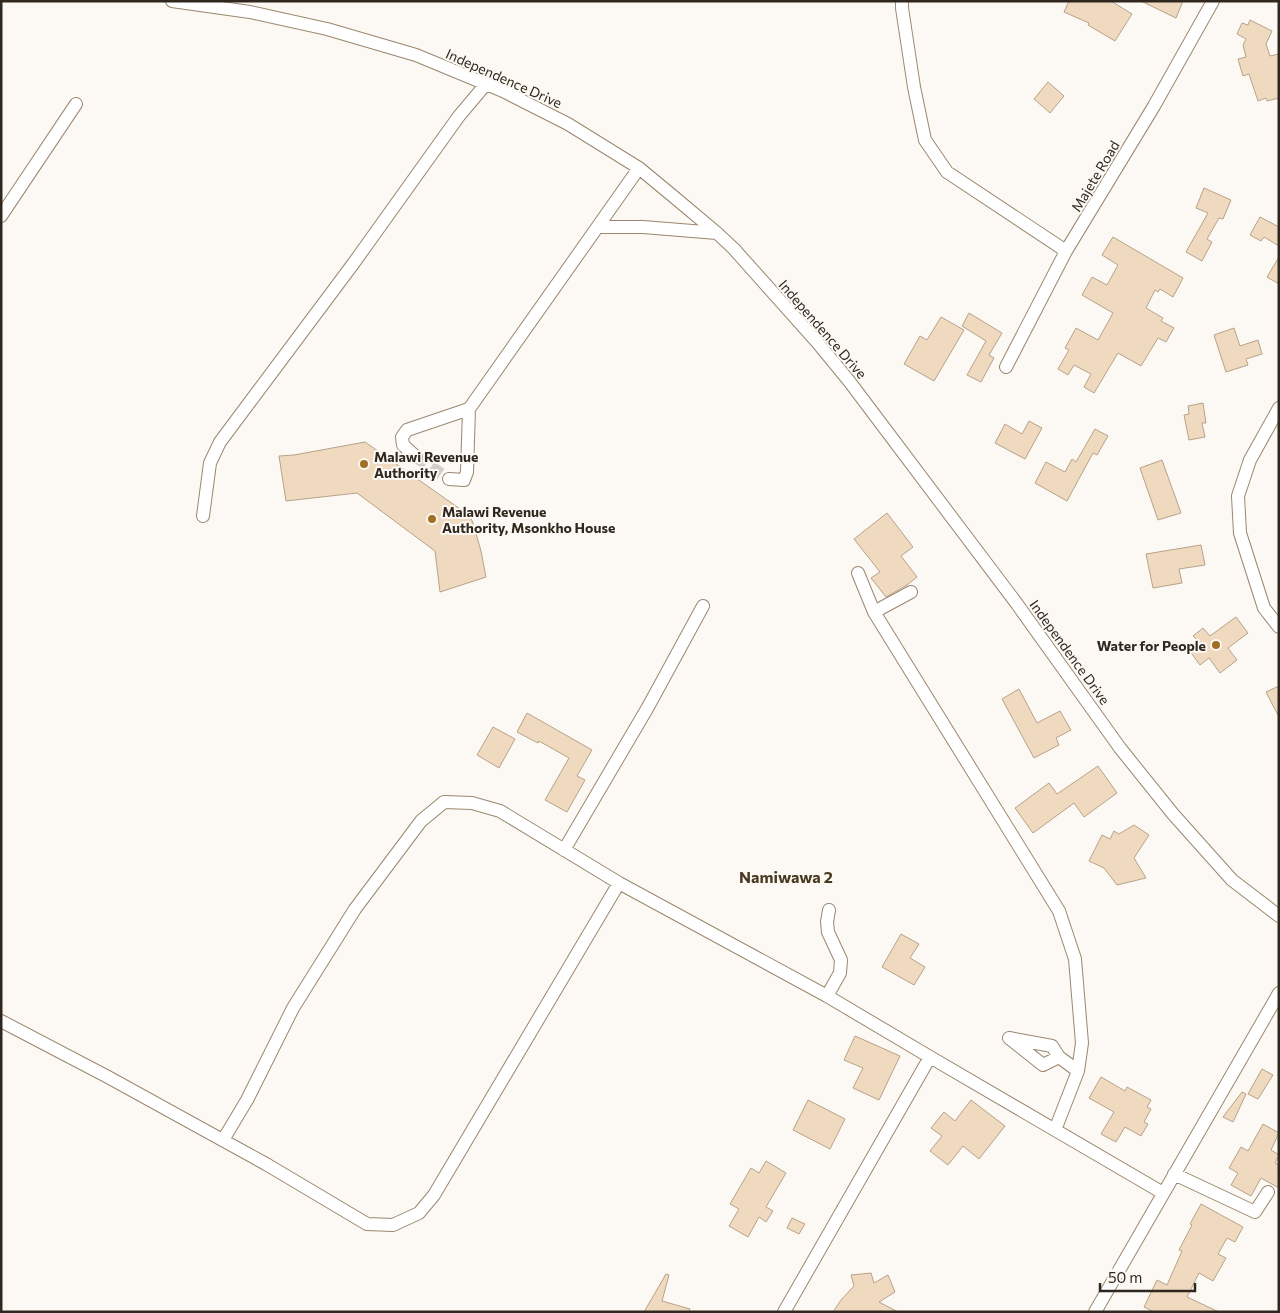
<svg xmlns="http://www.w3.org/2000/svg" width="1280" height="1313" viewBox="0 0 1280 1313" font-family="Commissioner,sans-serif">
  <rect width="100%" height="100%" fill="#fcf8f3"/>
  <path fill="#f0dabf" stroke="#b7a289" d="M 1069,1 L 1111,1 L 1132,14 L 1115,41 L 1088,25 L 1089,23 L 1064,12 Z
    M 1141,1 L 1183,1 L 1176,18 Z
    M 1250,20 L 1272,31 L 1266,44 L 1270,56 L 1279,54 L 1279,98 L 1267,101 L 1266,98 L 1258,101 L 1249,74 L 1243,76 L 1238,59 L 1246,57 L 1243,45 L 1246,39 L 1237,34 L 1242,23 L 1248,25 Z
    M 1048,82 L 1064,96 L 1050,113 L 1034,99 Z
    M 1204,188 L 1231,200 L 1223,219 L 1219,218 L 1207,239 L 1212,242 L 1202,261 L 1186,252 L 1208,213 L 1196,208 Z
    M 1260,217 L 1279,227 L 1279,246 L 1264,237 L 1261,241 L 1250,235 Z
    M 1113,237 L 1183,278 L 1173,297 L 1160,289 L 1158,292 L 1155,290 L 1146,308 L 1163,318 L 1161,321 L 1174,328 L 1166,342 L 1158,338 L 1141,366 L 1118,353 L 1094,393 L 1084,387 L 1091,374 L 1074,365 L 1068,375 L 1058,369 L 1069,350 L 1065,348 L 1076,328 L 1098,340 L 1113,313 L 1082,295 L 1092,277 L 1107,285 L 1118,265 L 1102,255 Z
    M 1279,257 L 1279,284 L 1267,277 Z
    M 969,313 L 1002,333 L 989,355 L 994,358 L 981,382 L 967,375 L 986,341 L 962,326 Z
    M 941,317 L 964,330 L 934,381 L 904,364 L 920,336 L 927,340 Z
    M 1234,328 L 1240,346 L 1258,340 L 1262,354 L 1246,359 L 1248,365 L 1226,372 L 1214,335 Z
    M 1203,403 L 1206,423 L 1202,423 L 1205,437 L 1189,440 L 1184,415 L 1189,414 L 1188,406 Z
    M 1029,421 L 1042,428 L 1025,459 L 995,443 L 1005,424 L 1022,434 Z
    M 1095,429 L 1108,436 L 1097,455 L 1093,453 L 1067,501 L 1035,483 L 1046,462 L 1065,472 L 1072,459 L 1076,462 Z
    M 365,442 L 470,516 L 473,523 L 481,551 L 486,577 L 440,592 L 435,551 L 357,493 L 286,501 L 279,456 L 294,455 Z
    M 1162,460 L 1181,513 L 1158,520 L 1140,468 Z
    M 887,513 L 913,547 L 901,556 L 917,577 L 907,585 L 886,597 L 871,578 L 880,572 L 854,539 Z
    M 1201,545 L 1205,565 L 1179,569 L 1182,583 L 1153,588 L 1146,554 Z
    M 1236,617 L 1248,633 L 1228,648 L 1237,660 L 1220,673 L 1209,658 L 1200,665 L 1189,650 L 1199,642 L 1193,636 L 1203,628 L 1210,636 Z
    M 1279,686 L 1279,717 L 1266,692 Z
    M 1019,689 L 1037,723 L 1060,711 L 1071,730 L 1056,738 L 1059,745 L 1034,758 L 1002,699 Z
    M 527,713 L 592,750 L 577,776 L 585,780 L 567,812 L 545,800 L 569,758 L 539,741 L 538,743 L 517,732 Z
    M 493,727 L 515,739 L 499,768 L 477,755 Z
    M 1098,766 L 1117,793 L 1084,817 L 1074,803 L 1033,833 L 1015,808 L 1049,783 L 1057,794 Z
    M 1134,825 L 1149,835 L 1134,858 L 1146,878 L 1117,885 L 1104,868 L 1089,861 L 1102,835 L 1110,839 L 1114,831 L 1119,834 Z
    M 901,934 L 919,944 L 910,958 L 925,967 L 914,985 L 882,967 Z
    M 855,1036 L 900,1056 L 879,1100 L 853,1088 L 863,1068 L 844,1060 Z
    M 1262,1069 L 1273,1075 L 1258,1099 L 1248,1094 Z
    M 1101,1077 L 1125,1091 L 1127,1087 L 1151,1100 L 1147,1107 L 1151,1109 L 1144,1122 L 1148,1124 L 1141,1136 L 1125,1127 L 1116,1142 L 1101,1134 L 1114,1112 L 1089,1098 Z
    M 1242,1092 L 1246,1094 L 1233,1122 L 1223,1117 Z
    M 808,1100 L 845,1119 L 830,1149 L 793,1130 Z
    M 971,1100 L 1005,1126 L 979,1159 L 963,1146 L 948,1165 L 930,1151 L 942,1136 L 931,1128 L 944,1112 L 955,1121 Z
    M 1263,1124 L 1279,1133 L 1271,1150 L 1279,1155 L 1275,1163 L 1279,1165 L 1279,1188 L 1261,1178 L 1251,1196 L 1231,1185 L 1238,1173 L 1229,1168 L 1241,1147 L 1248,1151 Z
    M 766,1161 L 786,1173 L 766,1207 L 773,1211 L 766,1222 L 759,1217 L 748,1237 L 729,1226 L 739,1209 L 730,1204 L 751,1168 L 759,1173 Z
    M 1201,1204 L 1243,1227 L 1235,1242 L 1227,1238 L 1218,1254 L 1226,1258 L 1213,1281 L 1199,1273 L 1187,1297 L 1219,1312 L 1154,1312 L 1144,1307 L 1157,1280 L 1167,1285 L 1182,1251 L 1179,1250 L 1192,1225 L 1190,1224 Z
    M 792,1218 L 805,1224 L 799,1234 L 787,1228 Z
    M 871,1273 L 874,1283 L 888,1275 L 895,1292 L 879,1302 L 898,1312 L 833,1312 L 841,1300 L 854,1286 L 851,1275 Z
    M 666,1274 L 669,1275 L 662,1301 L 690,1309 L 689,1312 L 644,1312 Z"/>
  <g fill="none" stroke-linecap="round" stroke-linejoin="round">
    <path stroke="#d3cec8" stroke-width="12" stroke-dasharray="12 6" stroke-linecap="butt" d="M 416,457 L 449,479"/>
    <g stroke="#9b876e" stroke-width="14">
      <path id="minor" d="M 172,1 L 250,12 L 327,29 L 416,55 L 503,91 L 568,124 L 639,168 L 674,197 L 717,233 L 734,249 L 817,342 L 849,381 L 1017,604 L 1120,748 L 1173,814 L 1232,880 L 1279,916
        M 902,1 L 902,8 L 914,87 L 925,140 L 947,172 L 1066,251
        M 1,216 L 76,104
        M 598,227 L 643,227 L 717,233
        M 1006,367 L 1066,251 L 1154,106 L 1213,1
        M 1279,408 L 1250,460 L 1238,496 L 1240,533 L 1264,608 L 1279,627
        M 469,409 L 639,168
        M 416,457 L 403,445 L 402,437 L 407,430 L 469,409 L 467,472 L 464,480 L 449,479
        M 203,516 L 210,463 L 220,442 L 353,264 L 459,116 L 486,84
        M 858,573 L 874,612 L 911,592
        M 874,612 L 1059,911 L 1075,959 L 1082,1043 L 1078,1071 L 1055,1130
        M 564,850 L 648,707 L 703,606
        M 827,996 L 840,973 L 841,960 L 828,932 L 827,922 L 829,910
        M 1,1021 L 108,1077 L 266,1164 L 367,1224 L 393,1225 L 419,1213 L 434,1195 L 619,883 L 827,996 L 930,1057
        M 1059,1057 L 1043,1065 L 1009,1038 L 1052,1046 L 1059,1057 L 1078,1071
        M 223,1140 L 247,1100 L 293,1008 L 355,909 L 421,821 L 444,802 L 472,803 L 500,811 L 619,883
        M 1174,1174 L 1255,1212 L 1268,1192
        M 784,1312 L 930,1057 L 1163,1193
        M 1095,1312 L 1279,993"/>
    </g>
    <use href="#minor" stroke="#fff" stroke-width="12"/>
  </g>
  <g fill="#a06f24" stroke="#fcf8f3" stroke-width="2">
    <circle cx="364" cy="464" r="5"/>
    <circle cx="432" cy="519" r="5"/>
    <circle cx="1216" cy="645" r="5"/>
  </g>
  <g text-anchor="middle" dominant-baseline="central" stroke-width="4" stroke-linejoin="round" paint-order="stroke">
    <g font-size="14" fill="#30281e" stroke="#fcf8f3">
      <text transform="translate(504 78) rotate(24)">Independence Drive</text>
      <text transform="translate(1095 176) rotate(-59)">Majete Road</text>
      <text transform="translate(823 329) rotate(49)">Independence Drive</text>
      <text transform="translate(1070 652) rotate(54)">Independence Drive</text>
    </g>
    <g font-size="14" font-weight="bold" fill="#30281e" stroke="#fcf8f3" text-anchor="start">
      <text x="374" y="456">Malawi Revenue<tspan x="374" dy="16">Authority</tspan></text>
      <text x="442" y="511">Malawi Revenue<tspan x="442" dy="16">Authority, Msonkho House</tspan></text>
      <text x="1206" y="645" text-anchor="end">Water for People</text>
    </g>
    <g font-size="16" font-weight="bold" fill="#4a3922" stroke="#fcf8f3">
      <text x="786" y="876">Namiwawa 2</text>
    </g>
  </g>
  <rect width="1280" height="1313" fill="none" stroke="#30281e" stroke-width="5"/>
  <path d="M1100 1283v8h95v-8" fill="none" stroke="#30281e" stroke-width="2.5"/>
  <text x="1108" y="1283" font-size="15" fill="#30281e" stroke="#fcf8f3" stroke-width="4" paint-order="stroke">50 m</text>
</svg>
